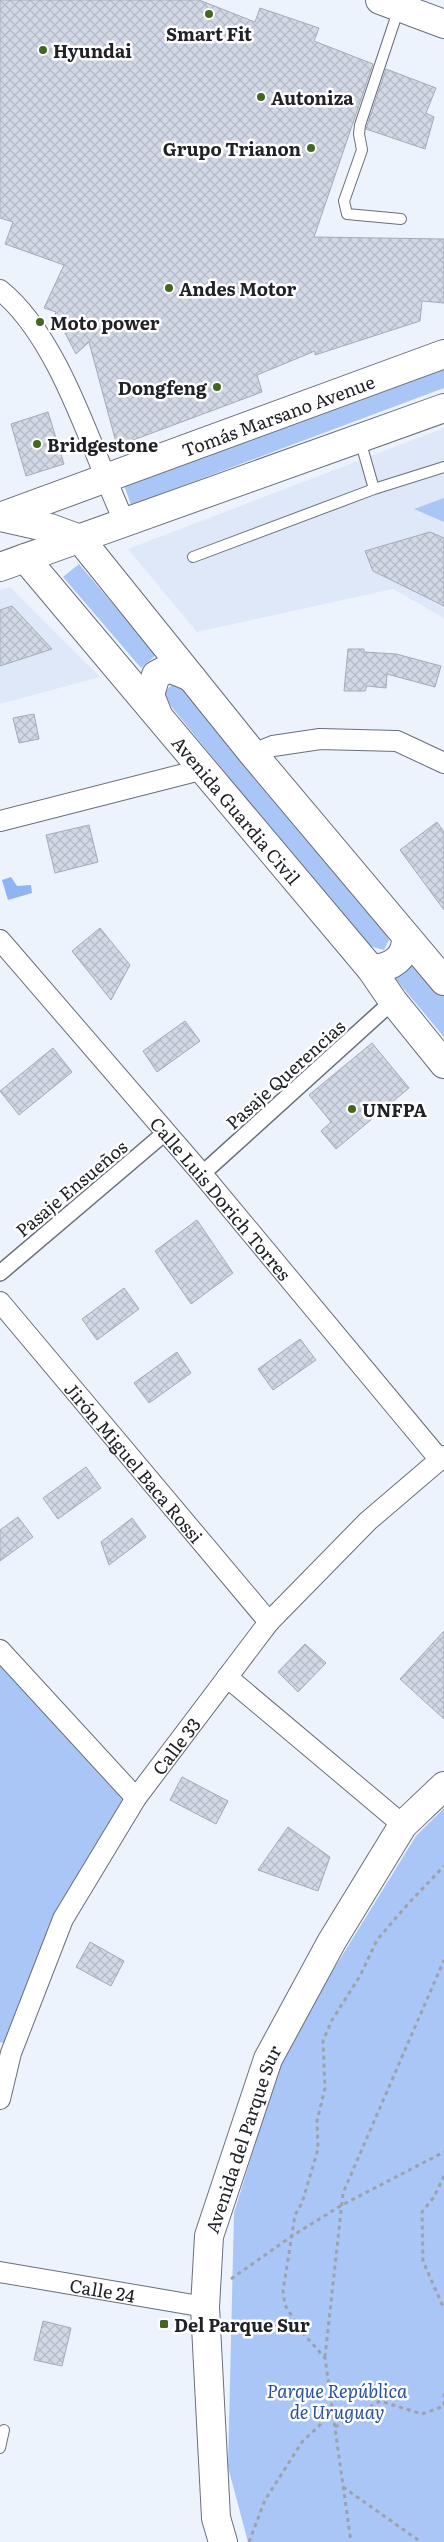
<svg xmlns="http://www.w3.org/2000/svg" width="444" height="2542" viewBox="0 0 444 2542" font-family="Literata,serif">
  <defs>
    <pattern id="building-cross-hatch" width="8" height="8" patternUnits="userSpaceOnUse" patternTransform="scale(1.25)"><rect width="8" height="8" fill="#d2d9e6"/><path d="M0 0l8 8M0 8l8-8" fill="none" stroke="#b4bac5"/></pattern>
  </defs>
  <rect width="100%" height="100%" fill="#ecf3fd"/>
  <path fill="#dee8f8" d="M 444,428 L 444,618 L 393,589 L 197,632 L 128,549 Z
    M 10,587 L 100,677 L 0,704 L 0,590 Z"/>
  <path fill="#aac6f7" d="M 444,367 L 444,388 L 131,505 L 123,482 Z
    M 444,498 L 444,522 L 414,509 Z
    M 79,564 L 156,655 L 141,668 L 63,577 Z
    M 174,682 L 185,687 L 384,928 L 389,940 L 384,950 L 365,945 L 166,700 L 166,691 Z
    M 410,954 L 444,995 L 444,1037 L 389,971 Z
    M 0,1659 L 129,1797 L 5,2044 L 0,2042 Z
    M 444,1808 L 444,2542 L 248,2542 L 228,2467 L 234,2213 L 285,2048 L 416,1836 Z"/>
  <path fill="#8fb3f3" d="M 11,877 L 17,886 L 31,885 L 32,893 L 8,900 L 2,880 Z"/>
  <path fill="url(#building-cross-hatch)" stroke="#a4abb7" d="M 0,0 L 199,0 L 255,22 L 260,8 L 319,28 L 314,41 L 373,64 L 314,237 L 444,239 L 444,303 L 422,301 L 420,321 L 315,355 L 315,351 L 257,375 L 262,392 L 117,446 L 89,342 L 76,354 L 64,331 L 53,321 L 56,312 L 44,308 L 64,265 L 5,244 L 13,222 L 0,218 Z
    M 386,69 L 436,88 L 426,113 L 434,117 L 425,149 L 366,129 Z
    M 48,412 L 64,464 L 26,476 L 11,424 Z
    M 430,532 L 444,538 L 444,606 L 373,571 L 365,551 Z
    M 12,606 L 52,649 L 0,666 L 0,610 Z
    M 348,649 L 364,649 L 364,652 L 396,654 L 441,666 L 435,687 L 387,674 L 386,688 L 367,686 L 365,691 L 344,691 Z
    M 34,714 L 39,739 L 19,743 L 13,718 Z
    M 437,822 L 444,832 L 444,910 L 400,850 Z
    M 89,825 L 98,862 L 55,873 L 46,835 Z
    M 100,928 L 130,965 L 111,1000 L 72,951 Z
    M 185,1021 L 200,1041 L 157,1072 L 143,1051 Z
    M 372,1043 L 409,1088 L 336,1149 L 321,1131 L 331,1122 L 309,1095 Z
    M 53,1048 L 72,1072 L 19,1115 L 0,1091 Z
    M 197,1220 L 233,1273 L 191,1304 L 155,1251 Z
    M 124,1288 L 139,1309 L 97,1340 L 82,1319 Z
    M 300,1339 L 316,1360 L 273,1390 L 258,1369 Z
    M 177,1352 L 191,1373 L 149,1403 L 134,1383 Z
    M 86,1467 L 101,1488 L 58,1519 L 43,1498 Z
    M 18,1517 L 33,1537 L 0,1561 L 0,1530 Z
    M 132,1518 L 146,1537 L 109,1565 L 101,1542 Z
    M 444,1631 L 444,1719 L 400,1679 Z
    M 305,1644 L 326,1663 L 298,1692 L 278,1672 Z
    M 182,1777 L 228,1801 L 216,1824 L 170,1800 Z
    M 288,1827 L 330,1857 L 318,1891 L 258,1870 Z
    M 90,1942 L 124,1961 L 111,1986 L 76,1967 Z
    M 43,2321 L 71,2328 L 62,2366 L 34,2360 Z"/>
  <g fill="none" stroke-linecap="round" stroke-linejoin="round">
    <g stroke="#696f7b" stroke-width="12">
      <path id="service" d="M 399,8 L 360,125 L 359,134 L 362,150 L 344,201 L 347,214 L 401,219
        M 360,440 L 374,489
        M 193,557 L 374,489 L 444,467
        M 0,2448 L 4,2430"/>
    </g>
    <g stroke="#696f7b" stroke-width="18">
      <path id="pedestrian" d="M 202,1174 L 393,1001
        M 0,1273 L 166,1132"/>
    </g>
    <g stroke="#696f7b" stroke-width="22">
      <g id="minor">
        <path d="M 0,290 C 60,338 92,452 124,521"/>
        <path d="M 253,754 L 273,746 L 320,739 L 397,741 L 444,763"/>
        <path d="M 0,821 L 204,769"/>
        <path id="s1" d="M 0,940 L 202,1174 L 440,1460"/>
        <path id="s2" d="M 0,1302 L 269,1622"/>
        <path d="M 0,1650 L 136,1798"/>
        <path d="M 227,1677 L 403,1825"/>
        <path id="s3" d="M 0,2099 L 11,2053 L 63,1919 L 136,1798 L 269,1622 L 368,1521 L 444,1456"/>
        <path id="s4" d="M 0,2272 L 205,2307"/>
      </g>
    </g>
    <g stroke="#696f7b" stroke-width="30">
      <g id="secondary">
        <path d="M 0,517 L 50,528 L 80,539 L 253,754 L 444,981"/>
        <path id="s5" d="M 25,558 L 371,969 L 393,1001 L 444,1064"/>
        <path d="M 158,715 L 150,695 L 156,675 L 169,668 L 191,677"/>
        <path d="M 371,969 C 392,968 407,958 406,936"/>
        <path id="s6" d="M 223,2542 L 216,2518 L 205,2307 L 209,2236 L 268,2059 L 332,1941 L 403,1825 L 444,1786"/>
      </g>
    </g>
    <g stroke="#696f7b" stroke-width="30">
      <g id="primary">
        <path d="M 380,0 L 444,24"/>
        <path id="s7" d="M 0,517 L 444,354"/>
        <path d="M 0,567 L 444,408"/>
      </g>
    </g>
    <path stroke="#9da2aa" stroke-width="3" stroke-dasharray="4 4" stroke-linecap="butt" d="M 444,2176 L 434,2197 L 422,2212 L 423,2261 L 444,2309
      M 231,2279 L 292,2236 L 342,2205 L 444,2152
      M 325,2357 L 343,2193 L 444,1960
      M 332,2407 L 351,2542
      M 335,2427 L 380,2401 L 422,2414 L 444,2406 L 444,2391
      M 343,2487 L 421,2542
      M 249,2542 L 265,2500 L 302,2442 L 320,2425 L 332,2407 L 325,2358 L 301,2331 L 285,2305 L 283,2291 L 295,2215 L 302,2203 L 318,2149 L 317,2121 L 325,2088 L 323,2041 L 332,2020 L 360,1976 L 377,1940 L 407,1905 L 444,1866"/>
    <use href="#service" stroke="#fff" stroke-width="10"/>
    <use href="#pedestrian" stroke="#fff" stroke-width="15"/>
    <use href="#minor" stroke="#fff" stroke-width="20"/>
    <use href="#secondary" stroke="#fff" stroke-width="28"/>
    <use href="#primary" stroke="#fff" stroke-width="28"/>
  </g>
  <g fill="#416722" stroke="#fff" stroke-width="2">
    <circle cx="209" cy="14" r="5"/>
    <circle cx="43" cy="50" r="5"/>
    <circle cx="261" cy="97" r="5"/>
    <circle cx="311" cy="148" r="5"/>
    <circle cx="169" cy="288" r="5"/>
    <circle cx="40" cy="322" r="5"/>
    <circle cx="217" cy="387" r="5"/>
    <circle cx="37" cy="444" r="5"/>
    <circle cx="352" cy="1109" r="5"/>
    <rect x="159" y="2319" width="10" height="10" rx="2.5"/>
  </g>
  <g text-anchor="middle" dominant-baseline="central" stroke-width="5" stroke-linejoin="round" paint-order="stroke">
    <g font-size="18" font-weight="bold" fill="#202227" stroke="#fff" text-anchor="start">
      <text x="209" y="33" text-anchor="middle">Smart Fit</text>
      <text x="53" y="50">Hyundai</text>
      <text x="271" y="97">Autoniza</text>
      <text x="301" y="148" text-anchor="end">Grupo Trianon</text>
      <text x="179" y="288">Andes Motor</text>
      <text x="50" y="322">Moto power</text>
      <text x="207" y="387" text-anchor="end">Dongfeng</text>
      <text x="47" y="444">Bridgestone</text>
      <text x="362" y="1109">UNFPA</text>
      <text x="174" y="2324">Del Parque Sur</text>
    </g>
    <g font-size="18" fill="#202227" stroke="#fff">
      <text stroke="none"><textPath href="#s7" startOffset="296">Tomás Marsano Avenue</textPath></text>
      <text stroke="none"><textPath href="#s5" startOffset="329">Avenida Guardia Civil</textPath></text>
      <text transform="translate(285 1074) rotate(-42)">Pasaje Querencias</text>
      <text transform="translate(71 1188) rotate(-40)">Pasaje Ensueños</text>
      <text stroke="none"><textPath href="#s1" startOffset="340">Calle Luis Dorich Torres</textPath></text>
      <text stroke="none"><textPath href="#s2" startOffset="209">Jirón Miguel Baca Rossi</textPath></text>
      <text stroke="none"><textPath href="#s3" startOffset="398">Calle 33</textPath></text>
      <text stroke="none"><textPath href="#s6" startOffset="410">Avenida del Parque Sur</textPath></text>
      <text stroke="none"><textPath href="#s4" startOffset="104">Calle 24</textPath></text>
    </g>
    <g font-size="18" font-style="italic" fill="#29519c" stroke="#fff">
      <text x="337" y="2390">Parque República<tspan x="337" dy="21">de Uruguay</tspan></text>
    </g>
  </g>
</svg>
